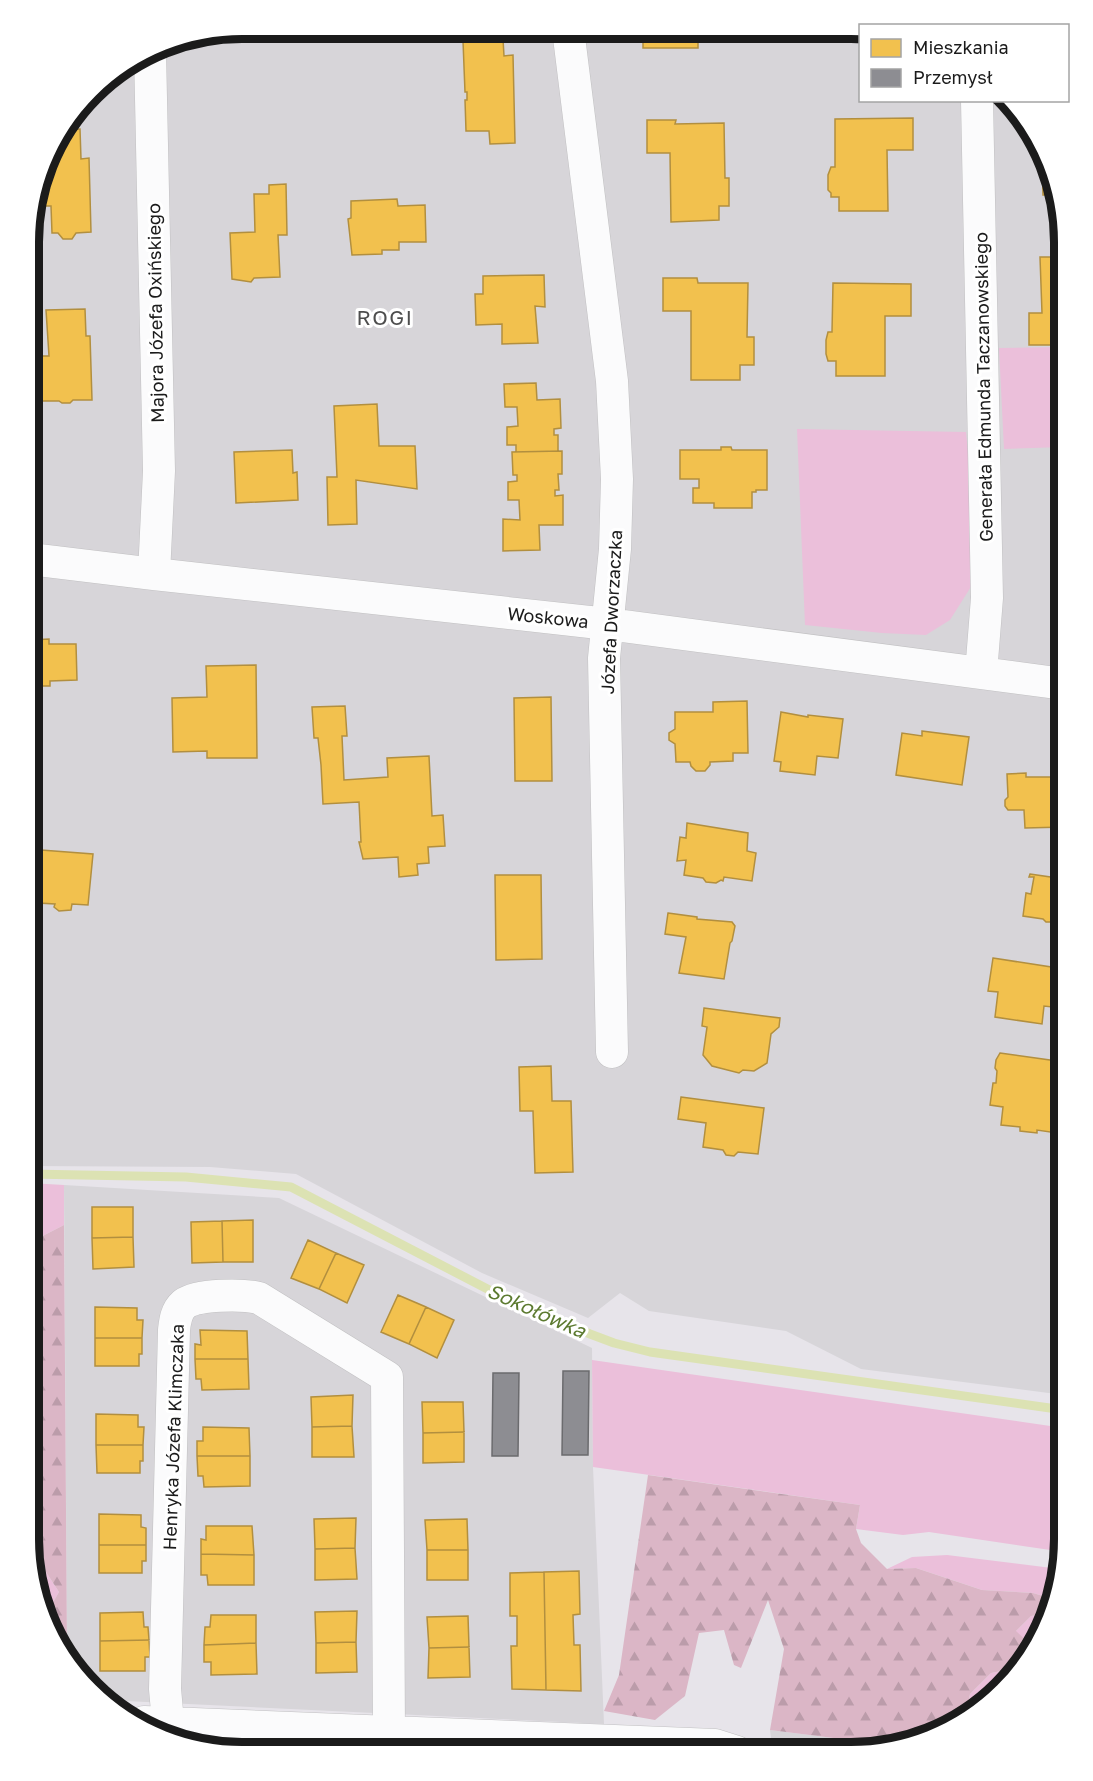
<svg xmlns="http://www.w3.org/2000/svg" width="1093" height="1781" viewBox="0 0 1093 1781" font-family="'Golos Text',sans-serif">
  <defs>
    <pattern id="forest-firs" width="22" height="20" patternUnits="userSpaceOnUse" patternTransform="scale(1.5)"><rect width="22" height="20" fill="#dbb6c6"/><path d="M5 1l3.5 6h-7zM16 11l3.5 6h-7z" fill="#bb9caa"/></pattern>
  </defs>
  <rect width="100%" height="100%" fill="#e7e4ea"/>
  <path fill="#d7d5d9" d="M 242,29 L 860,30 L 860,100 L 1002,101 L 1048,161 L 1064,242 L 1064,1395 L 861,1369 L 786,1331 L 649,1311 L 620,1293 L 588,1318 L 482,1273 L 296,1174 L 210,1167 L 29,1166 L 30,214 L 51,147 L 101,82 L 161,45 Z
    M 64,1185 L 279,1198 L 592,1348 L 593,1467 L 604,1724 L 105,1700 L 67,1650 Z
    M 770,1730 L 889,1745 L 851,1752 L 773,1752 Z"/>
  <path fill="#ebbfda" d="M 1064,347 L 1064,447 L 1004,449 L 999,348 Z
    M 797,429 L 966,432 L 970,472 L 974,582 L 950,620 L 926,635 L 882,633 L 805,625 Z
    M 29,1183 L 64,1185 L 64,1225 L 29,1243 Z
    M 592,1360 L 1064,1428 L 1064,1552 L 929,1532 L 903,1535 L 856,1529 L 860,1505 L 593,1467 Z
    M 29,1518 L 38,1528 L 46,1572 L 59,1592 L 48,1611 L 43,1612 L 29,1539 Z
    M 947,1555 L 1060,1569 L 1053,1599 L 1033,1593 L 982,1590 L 916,1568 L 887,1569 L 912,1557 Z
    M 1050,1613 L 1048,1620 L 1033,1647 L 1015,1632 L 1031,1616 Z
    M 1022,1667 L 1021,1669 L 967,1710 L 970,1694 L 991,1673 Z"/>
  <path fill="url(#forest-firs)" d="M 64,1225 L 67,1650 L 45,1620 L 43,1612 L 48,1611 L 59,1592 L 46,1572 L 38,1528 L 29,1518 L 29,1243 Z
    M 648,1475 L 860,1505 L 856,1529 L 861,1543 L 887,1569 L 916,1568 L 982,1590 L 1033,1593 L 1053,1599 L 1050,1613 L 1031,1616 L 1016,1631 L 1033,1647 L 1022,1667 L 991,1673 L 970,1694 L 967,1710 L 932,1736 L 889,1745 L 770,1730 L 784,1649 L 768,1600 L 741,1668 L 734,1665 L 724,1630 L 699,1633 L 685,1696 L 655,1720 L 604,1711 L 619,1675 Z"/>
  <path fill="#f2c14e" stroke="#b28f3f" stroke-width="1.5" d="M 643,30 L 698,30 L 698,48 L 643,48 Z
    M 503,39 L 504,56 L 513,55 L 515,143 L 490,144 L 489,131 L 466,131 L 465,100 L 467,100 L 467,92 L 465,92 L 463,41 Z
    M 913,118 L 913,150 L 887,150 L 888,211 L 839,211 L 839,197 L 831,197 L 831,193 L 828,190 L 828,175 L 831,167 L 835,167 L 835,119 Z
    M 647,120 L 676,120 L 675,124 L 724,123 L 725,178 L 729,178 L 729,206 L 719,206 L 719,220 L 671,222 L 670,153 L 647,153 Z
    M 80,129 L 81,159 L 89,158 L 91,232 L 76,233 L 72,239 L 63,239 L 58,233 L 52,233 L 51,206 L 42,206 L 42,177 L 47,159 L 50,159 L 51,147 L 64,130 Z
    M 1042,159 L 1048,161 L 1055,195 L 1043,195 Z
    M 286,184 L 287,235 L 278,235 L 280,277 L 254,278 L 251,282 L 232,279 L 230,233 L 255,232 L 254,194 L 269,194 L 269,185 Z
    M 397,199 L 398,206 L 425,205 L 426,242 L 399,242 L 399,250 L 382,250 L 382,254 L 352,255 L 348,219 L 351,218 L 351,201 Z
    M 1040,257 L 1064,257 L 1064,308 L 1057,308 L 1058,345 L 1029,345 L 1029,313 L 1042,313 Z
    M 544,275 L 545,307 L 535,306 L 538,343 L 502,344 L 502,324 L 476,325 L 475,294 L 483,294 L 483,276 Z
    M 663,278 L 697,278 L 698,283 L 748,283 L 747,337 L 754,337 L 754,365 L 740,365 L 740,380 L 691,380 L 691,311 L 663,311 Z
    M 833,283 L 911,284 L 911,316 L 885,316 L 885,376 L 836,376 L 836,361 L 828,361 L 826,354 L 826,340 L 828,332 L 832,332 Z
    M 85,309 L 86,336 L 90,336 L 92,400 L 73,400 L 70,403 L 62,403 L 59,401 L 39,401 L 38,356 L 49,356 L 46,310 Z
    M 536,383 L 537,400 L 560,399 L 561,428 L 554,429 L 554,435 L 558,435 L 558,451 L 516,452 L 516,445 L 507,445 L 507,427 L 518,426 L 517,407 L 505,407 L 504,384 Z
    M 377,404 L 379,446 L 415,446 L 417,489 L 356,480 L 357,524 L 328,525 L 327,477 L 337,477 L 334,406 Z
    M 721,447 L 731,447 L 732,450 L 767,450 L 767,490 L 756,490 L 756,492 L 752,492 L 752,508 L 714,508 L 714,503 L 693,503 L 693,488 L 699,488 L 699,479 L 680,479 L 680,450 L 721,450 Z
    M 292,450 L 293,473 L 297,472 L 298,500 L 236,503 L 234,452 Z
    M 562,451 L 562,474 L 558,474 L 559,490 L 555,490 L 555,496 L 563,495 L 563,525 L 539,525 L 540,550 L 503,551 L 503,519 L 520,520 L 519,500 L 508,500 L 508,482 L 517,481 L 517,475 L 513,475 L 512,452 Z
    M 1057,500 L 1064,500 L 1064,555 L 1057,555 Z
    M 49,639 L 49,644 L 76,644 L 77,680 L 50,681 L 50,686 L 30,686 L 30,640 Z
    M 256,665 L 257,758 L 207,758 L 207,751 L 173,752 L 172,698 L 207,697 L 206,666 Z
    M 551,697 L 552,781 L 515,781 L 514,698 Z
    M 747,701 L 748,753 L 733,753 L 733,761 L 710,762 L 710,765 L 705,771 L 696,771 L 691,766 L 690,762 L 676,762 L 675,744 L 669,740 L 669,733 L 675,729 L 675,712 L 713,712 L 713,702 Z
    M 345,706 L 347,736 L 342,736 L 344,780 L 388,777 L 387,758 L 429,756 L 432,816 L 443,815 L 445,846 L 428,847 L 429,863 L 417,864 L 418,875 L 399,877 L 398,857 L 363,859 L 359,842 L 361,842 L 359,802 L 323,804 L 321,765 L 318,738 L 314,738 L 312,707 Z
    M 781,712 L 808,717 L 808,715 L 843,719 L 838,758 L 817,756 L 815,775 L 780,771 L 781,762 L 774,761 Z
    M 922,731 L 969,737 L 962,785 L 896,775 L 902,733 L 922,736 Z
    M 1051,764 L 1064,764 L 1064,827 L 1025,828 L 1024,810 L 1008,810 L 1005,806 L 1005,800 L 1008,797 L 1007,774 L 1026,773 L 1026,777 L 1051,777 Z
    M 687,823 L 748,833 L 747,851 L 756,853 L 752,881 L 724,877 L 723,881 L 721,880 L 716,883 L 706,882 L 703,878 L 684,875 L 686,860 L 677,861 L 680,837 L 686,838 Z
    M 41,850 L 93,854 L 88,905 L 72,904 L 71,910 L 59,911 L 54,907 L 55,904 L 38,903 Z
    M 1030,874 L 1064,879 L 1064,922 L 1046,922 L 1043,919 L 1023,916 L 1026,893 L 1031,894 L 1034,877 L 1029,877 Z
    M 495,875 L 541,875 L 542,959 L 496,960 Z
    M 668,913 L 697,917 L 697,919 L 732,922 L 735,926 L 732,941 L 730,943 L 724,979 L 679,973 L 686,937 L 665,934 Z
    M 993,958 L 1064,969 L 1061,1008 L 1044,1006 L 1042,1024 L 995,1017 L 998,992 L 988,991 Z
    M 704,1008 L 780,1018 L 779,1027 L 771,1034 L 767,1063 L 754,1071 L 743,1070 L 739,1073 L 712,1066 L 703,1055 L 707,1027 L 702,1026 Z
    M 1000,1053 L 1064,1062 L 1064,1094 L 1062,1094 L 1060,1116 L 1062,1120 L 1057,1133 L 1037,1130 L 1037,1133 L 1020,1131 L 1020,1127 L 1001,1125 L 1003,1107 L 990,1105 L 993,1083 L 996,1083 L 997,1071 L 995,1068 L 996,1060 Z
    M 551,1066 L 552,1101 L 571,1101 L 573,1172 L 535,1173 L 533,1111 L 520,1111 L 519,1067 Z
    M 681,1097 L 764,1108 L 758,1154 L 738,1152 L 734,1156 L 726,1155 L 723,1150 L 703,1147 L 706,1123 L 678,1119 Z
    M 92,1207 L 133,1207 L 133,1237 L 92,1238 Z
    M 253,1220 L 253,1262 L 223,1262 L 222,1221 Z
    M 222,1221 L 223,1262 L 192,1263 L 191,1222 Z
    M 133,1237 L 134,1267 L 93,1269 L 92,1238 Z
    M 308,1240 L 336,1253 L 319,1289 L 291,1278 Z
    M 336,1253 L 364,1265 L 347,1303 L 319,1289 Z
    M 398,1295 L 426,1307 L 409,1344 L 381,1332 Z
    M 95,1307 L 137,1308 L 137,1320 L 143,1320 L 142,1338 L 95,1338 Z
    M 426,1307 L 454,1320 L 437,1358 L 409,1344 Z
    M 200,1330 L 247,1331 L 248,1359 L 195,1359 L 195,1344 L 201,1345 Z
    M 95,1338 L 142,1338 L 142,1354 L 139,1354 L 139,1366 L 95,1366 Z
    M 195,1359 L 248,1359 L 249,1389 L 202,1390 L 201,1379 L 196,1379 Z
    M 353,1395 L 352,1426 L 312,1427 L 311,1397 Z
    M 422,1402 L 463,1402 L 464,1432 L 423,1433 Z
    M 96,1414 L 138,1415 L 138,1427 L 144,1427 L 143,1445 L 96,1445 Z
    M 352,1426 L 354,1457 L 312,1457 L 312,1427 Z
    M 203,1427 L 249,1428 L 250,1456 L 197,1456 L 197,1441 L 203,1441 Z
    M 464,1432 L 464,1462 L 423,1463 L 423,1433 Z
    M 96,1445 L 143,1445 L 143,1461 L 140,1461 L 140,1473 L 97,1473 Z
    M 197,1456 L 250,1456 L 250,1486 L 204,1487 L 203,1476 L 198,1476 Z
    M 99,1514 L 141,1515 L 141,1527 L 146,1528 L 146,1545 L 99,1545 Z
    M 356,1518 L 355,1548 L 315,1549 L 314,1519 Z
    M 467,1519 L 468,1550 L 427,1550 L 425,1520 Z
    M 206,1526 L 252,1526 L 254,1555 L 201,1554 L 201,1539 L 206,1540 Z
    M 99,1545 L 146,1545 L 146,1561 L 142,1561 L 142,1573 L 99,1573 Z
    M 355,1548 L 357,1579 L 315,1580 L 315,1549 Z
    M 427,1550 L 468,1550 L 468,1580 L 427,1580 Z
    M 201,1554 L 254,1555 L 254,1585 L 208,1585 L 207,1575 L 201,1575 Z
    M 579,1571 L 580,1614 L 573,1615 L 574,1645 L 580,1645 L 581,1691 L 546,1690 L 544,1572 Z
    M 544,1572 L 546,1690 L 512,1689 L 511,1646 L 517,1646 L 517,1616 L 510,1616 L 510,1573 Z
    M 357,1611 L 356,1642 L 316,1643 L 315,1612 Z
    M 143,1612 L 144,1627 L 148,1627 L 149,1640 L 100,1641 L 100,1613 Z
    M 211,1615 L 256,1615 L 256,1643 L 204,1645 L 205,1627 L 210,1627 Z
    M 468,1616 L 469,1647 L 429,1648 L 427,1617 Z
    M 149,1640 L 150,1657 L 145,1657 L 145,1671 L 100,1671 L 100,1641 Z
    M 356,1642 L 357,1672 L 316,1673 L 316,1643 Z
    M 256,1643 L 257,1674 L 211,1675 L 211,1662 L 204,1662 L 204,1645 Z
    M 469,1647 L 470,1677 L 428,1678 L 429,1648 Z"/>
  <path fill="#8d8d92" stroke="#6b6b6e" stroke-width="1.5" d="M 563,1371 L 589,1371 L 588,1455 L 562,1455 Z
    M 493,1373 L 519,1373 L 518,1456 L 492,1456 Z"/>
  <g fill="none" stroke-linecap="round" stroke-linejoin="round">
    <path stroke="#dce2b3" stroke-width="9" d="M 29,1174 L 186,1177 L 291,1187 L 499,1295 L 590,1334 L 614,1343 L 650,1352 L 1064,1410"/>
    <g stroke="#c1c0c2" stroke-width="33">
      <path id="street" d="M 568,29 L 612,381 L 617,479 L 615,549 L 604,658 L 612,1052
        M 150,52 L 159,471 L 154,574
        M 977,100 L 987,598 L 981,673
        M 30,559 L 154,574 L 608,624 L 1064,684
        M 144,1722 L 715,1745 L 737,1752
        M 168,1722 L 165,1689 L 174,1330 C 175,1321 176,1311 184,1304 C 198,1294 242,1294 259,1298 L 387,1377 L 389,1732"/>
    </g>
    <use href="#street" stroke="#fbfbfc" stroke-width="32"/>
  </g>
  <g text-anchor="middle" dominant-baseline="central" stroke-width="6" stroke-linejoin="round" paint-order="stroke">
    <g font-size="18" fill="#1b1b1b" stroke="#fff">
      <text transform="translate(155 313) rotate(-91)">Majora Józefa Oxińskiego</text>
      <text transform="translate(983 387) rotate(-91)">Generała Edmunda Taczanowskiego</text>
      <text transform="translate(611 612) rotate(-87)">Józefa Dworzaczka</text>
      <text transform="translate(548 617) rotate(6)">Woskowa</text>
      <text transform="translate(173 1437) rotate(-88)">Henryka Józefa Klimczaka</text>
    </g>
    <g font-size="20" font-style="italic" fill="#5c7a30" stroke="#fff">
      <text transform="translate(537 1310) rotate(24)">Sokołówka</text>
    </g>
    <g font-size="21" letter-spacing="1.5" fill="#4e4e4e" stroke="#fff">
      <text x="385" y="317">ROGI</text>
    </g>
  </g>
  <path d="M0 0H1093V1781H0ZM242 39H851A203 203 0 0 1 1054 242V1539A203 203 0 0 1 851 1742H242A203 203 0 0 1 39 1539V242A203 203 0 0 1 242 39Z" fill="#fff" fill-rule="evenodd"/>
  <path fill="none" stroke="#1b1b1b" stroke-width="8" d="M242 39H851A203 203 0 0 1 1054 242V1539A203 203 0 0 1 851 1742H242A203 203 0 0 1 39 1539V242A203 203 0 0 1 242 39Z"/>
  <rect x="859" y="24" width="210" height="78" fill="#ffffff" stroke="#a4a4a4" stroke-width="1.5"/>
  <rect x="871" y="39" width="30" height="18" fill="#f2c14e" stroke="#a4a4a4" stroke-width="1.5"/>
  <text x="913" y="54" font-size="18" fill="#1b1b1b">Mieszkania</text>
  <rect x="871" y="69" width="30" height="18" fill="#8d8d92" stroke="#a4a4a4" stroke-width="1.5"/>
  <text x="913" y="84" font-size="18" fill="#1b1b1b">Przemysł</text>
</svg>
